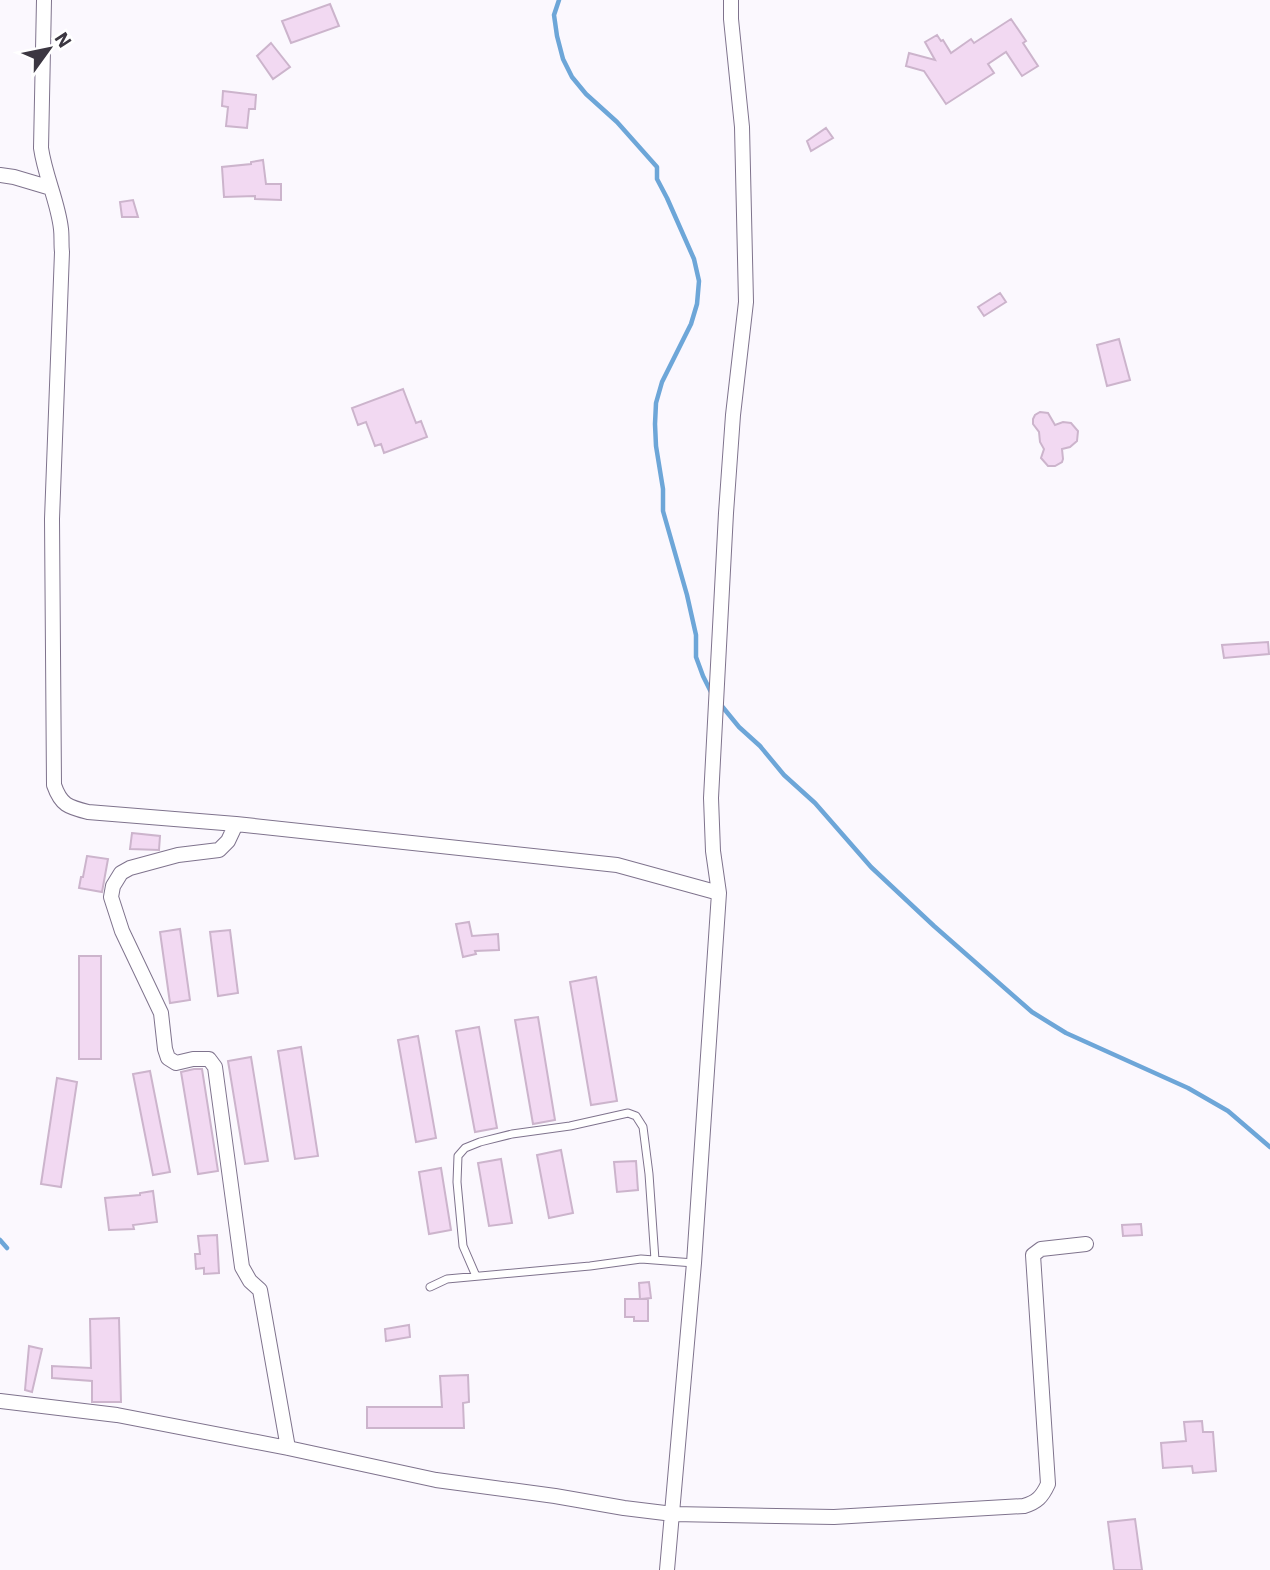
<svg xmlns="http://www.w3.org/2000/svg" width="1270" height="1570" viewBox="0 0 1270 1570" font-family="'IBM Plex Sans',sans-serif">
  <rect width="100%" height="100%" fill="#fbf8fe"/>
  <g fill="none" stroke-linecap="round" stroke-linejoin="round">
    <path stroke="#6da6d8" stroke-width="4.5" d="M 559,0 L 554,15 L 557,36 L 563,59 L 572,77 L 586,94 L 617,122 L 657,167 L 657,179 L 667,198 L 694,259 L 699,281 L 697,304 L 691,324 L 662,382 L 656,403 L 655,424 L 656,446 L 663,489 L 663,511 L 687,595 L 696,635 L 696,657 L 703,676 L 711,692
      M 721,705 L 739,727 L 760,746 L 784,775 L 815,803 L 871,867 L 934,926 L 1032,1012 L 1066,1033 L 1188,1088 L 1228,1111 L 1270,1147
      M 0,1240 L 7,1248"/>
  </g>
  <path fill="#f2d9f2" stroke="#ccb4cc" stroke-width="2" d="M 330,4 L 339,26 L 291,43 L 282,21 Z
    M 1011,19 L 1026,41 L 1023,43 L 1038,66 L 1022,76 L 1006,52 L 988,64 L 994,73 L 946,104 L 924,71 L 906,66 L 909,53 L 935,60 L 925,42 L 937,35 L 941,41 L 943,40 L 951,53 L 971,39 L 974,43 Z
    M 271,43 L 290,67 L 273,79 L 257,56 Z
    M 223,91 L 256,95 L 255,109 L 249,109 L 247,128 L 226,126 L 228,107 L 222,106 Z
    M 826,128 L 833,138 L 811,151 L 807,141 Z
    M 263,160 L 266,184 L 281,184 L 281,200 L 255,199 L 255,196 L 224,197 L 222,167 L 251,164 L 251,162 Z
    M 133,200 L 138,217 L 122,217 L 120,202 Z
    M 1000,293 L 1006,302 L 984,316 L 978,307 Z
    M 1119,339 L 1130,380 L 1107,386 L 1097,345 Z
    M 403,389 L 416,423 L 421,421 L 427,437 L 384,453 L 381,444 L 375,446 L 366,422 L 358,425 L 352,408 Z
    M 1040,412 L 1048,413 L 1055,425 L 1063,422 L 1071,423 L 1078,431 L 1077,441 L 1070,447 L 1062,449 L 1063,459 L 1062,462 L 1055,466 L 1048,466 L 1041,458 L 1044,449 L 1040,442 L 1039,432 L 1033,424 L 1033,419 L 1035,415 Z
    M 1268,642 L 1269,654 L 1224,658 L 1222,645 Z
    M 132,833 L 160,836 L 159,850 L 130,849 Z
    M 87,856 L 108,859 L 102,892 L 79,888 L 81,877 L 83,877 Z
    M 469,922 L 472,936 L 498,934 L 499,950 L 475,951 L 476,954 L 463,957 L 456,924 Z
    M 180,929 L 190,1000 L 170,1003 L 160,932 Z
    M 230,930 L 238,993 L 218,996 L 210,932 Z
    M 79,956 L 101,956 L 101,1059 L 79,1059 Z
    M 596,977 L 617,1101 L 591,1105 L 570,982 Z
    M 538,1017 L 555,1120 L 533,1124 L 515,1020 Z
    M 479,1027 L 497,1128 L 475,1132 L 456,1031 Z
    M 418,1036 L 436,1138 L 416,1142 L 398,1040 Z
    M 301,1047 L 318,1156 L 295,1159 L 278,1051 Z
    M 251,1057 L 268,1161 L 245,1164 L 228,1061 Z
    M 194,1069 L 202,1069 L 218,1171 L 198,1174 L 181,1072 Z
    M 150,1071 L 170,1172 L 153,1175 L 133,1074 Z
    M 57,1078 L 77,1082 L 61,1187 L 41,1184 Z
    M 561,1150 L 573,1213 L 549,1218 L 537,1155 Z
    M 501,1159 L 512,1223 L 489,1226 L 478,1163 Z
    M 636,1161 L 638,1190 L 617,1192 L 614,1162 Z
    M 441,1168 L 451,1230 L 429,1234 L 419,1172 Z
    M 153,1191 L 157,1222 L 133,1225 L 134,1229 L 109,1230 L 105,1198 L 140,1195 L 140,1193 Z
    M 1141,1224 L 1142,1235 L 1123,1236 L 1122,1225 Z
    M 217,1235 L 219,1273 L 204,1274 L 204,1268 L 196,1269 L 195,1254 L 200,1254 L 198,1236 Z
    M 649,1282 L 651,1298 L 641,1299 L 648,1299 L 648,1321 L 634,1321 L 634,1317 L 625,1317 L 625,1299 L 640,1299 L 639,1283 Z
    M 119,1318 L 121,1402 L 92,1402 L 92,1381 L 52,1378 L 52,1366 L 91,1368 L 90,1319 Z
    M 409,1325 L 410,1337 L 386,1341 L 385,1329 Z
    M 29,1346 L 42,1349 L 32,1392 L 25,1390 Z
    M 468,1375 L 469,1402 L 463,1403 L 464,1428 L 367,1428 L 367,1407 L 442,1407 L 440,1376 Z
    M 1202,1421 L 1203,1432 L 1213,1432 L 1216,1471 L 1193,1473 L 1192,1466 L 1163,1468 L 1161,1443 L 1186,1441 L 1184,1422 Z
    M 1135,1519 L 1142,1570 L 1114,1570 L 1108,1522 Z"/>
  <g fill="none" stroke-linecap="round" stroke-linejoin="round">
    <g stroke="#7f738d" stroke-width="9">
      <path id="lane" d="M 476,1276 L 463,1246 L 457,1182 L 458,1156 L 465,1148 L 480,1142 L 512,1134 L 570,1126 L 628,1113 L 636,1116 L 643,1127 L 649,1174 L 655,1260
        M 430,1287 L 447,1279 L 590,1266 L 641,1259 L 694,1263"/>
    </g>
    <g stroke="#7f738d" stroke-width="16">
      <path id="street" d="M 44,0 L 41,148 C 45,176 58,202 61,229 C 62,237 61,244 62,252 L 52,519 L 54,785 C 61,805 68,807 88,812 L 236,824 L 617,865 L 719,893
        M 0,175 L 14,177 L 51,188
        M 236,824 L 228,841 L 219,850 L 178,855 L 130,868 L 121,873 L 113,886 L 111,897 L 122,931 L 161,1013 L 165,1049 L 168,1058 L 176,1063 L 193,1059 L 209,1059 L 215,1067 L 242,1267 L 250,1281 L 260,1290 L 288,1448
        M 0,1401 L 117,1415 L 288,1448 L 436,1480 L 555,1496 L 624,1508 L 673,1514 L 834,1517 L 1024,1506 C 1037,1502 1042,1497 1048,1484 L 1033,1255 L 1041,1249 L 1086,1244
        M 667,1570 L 694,1263 L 719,893 L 713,851 L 711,798 L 726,513 L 733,415 L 746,302 L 742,127 L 731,19 L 731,0"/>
    </g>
    <use href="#lane" stroke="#fff" stroke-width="7"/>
    <use href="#street" stroke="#fff" stroke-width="14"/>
  </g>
  <g transform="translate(49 49) rotate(57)" stroke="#ffffff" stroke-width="5" paint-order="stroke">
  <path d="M0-5L12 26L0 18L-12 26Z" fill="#3b3641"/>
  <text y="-10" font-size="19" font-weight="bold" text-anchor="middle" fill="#3b3641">N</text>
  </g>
</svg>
